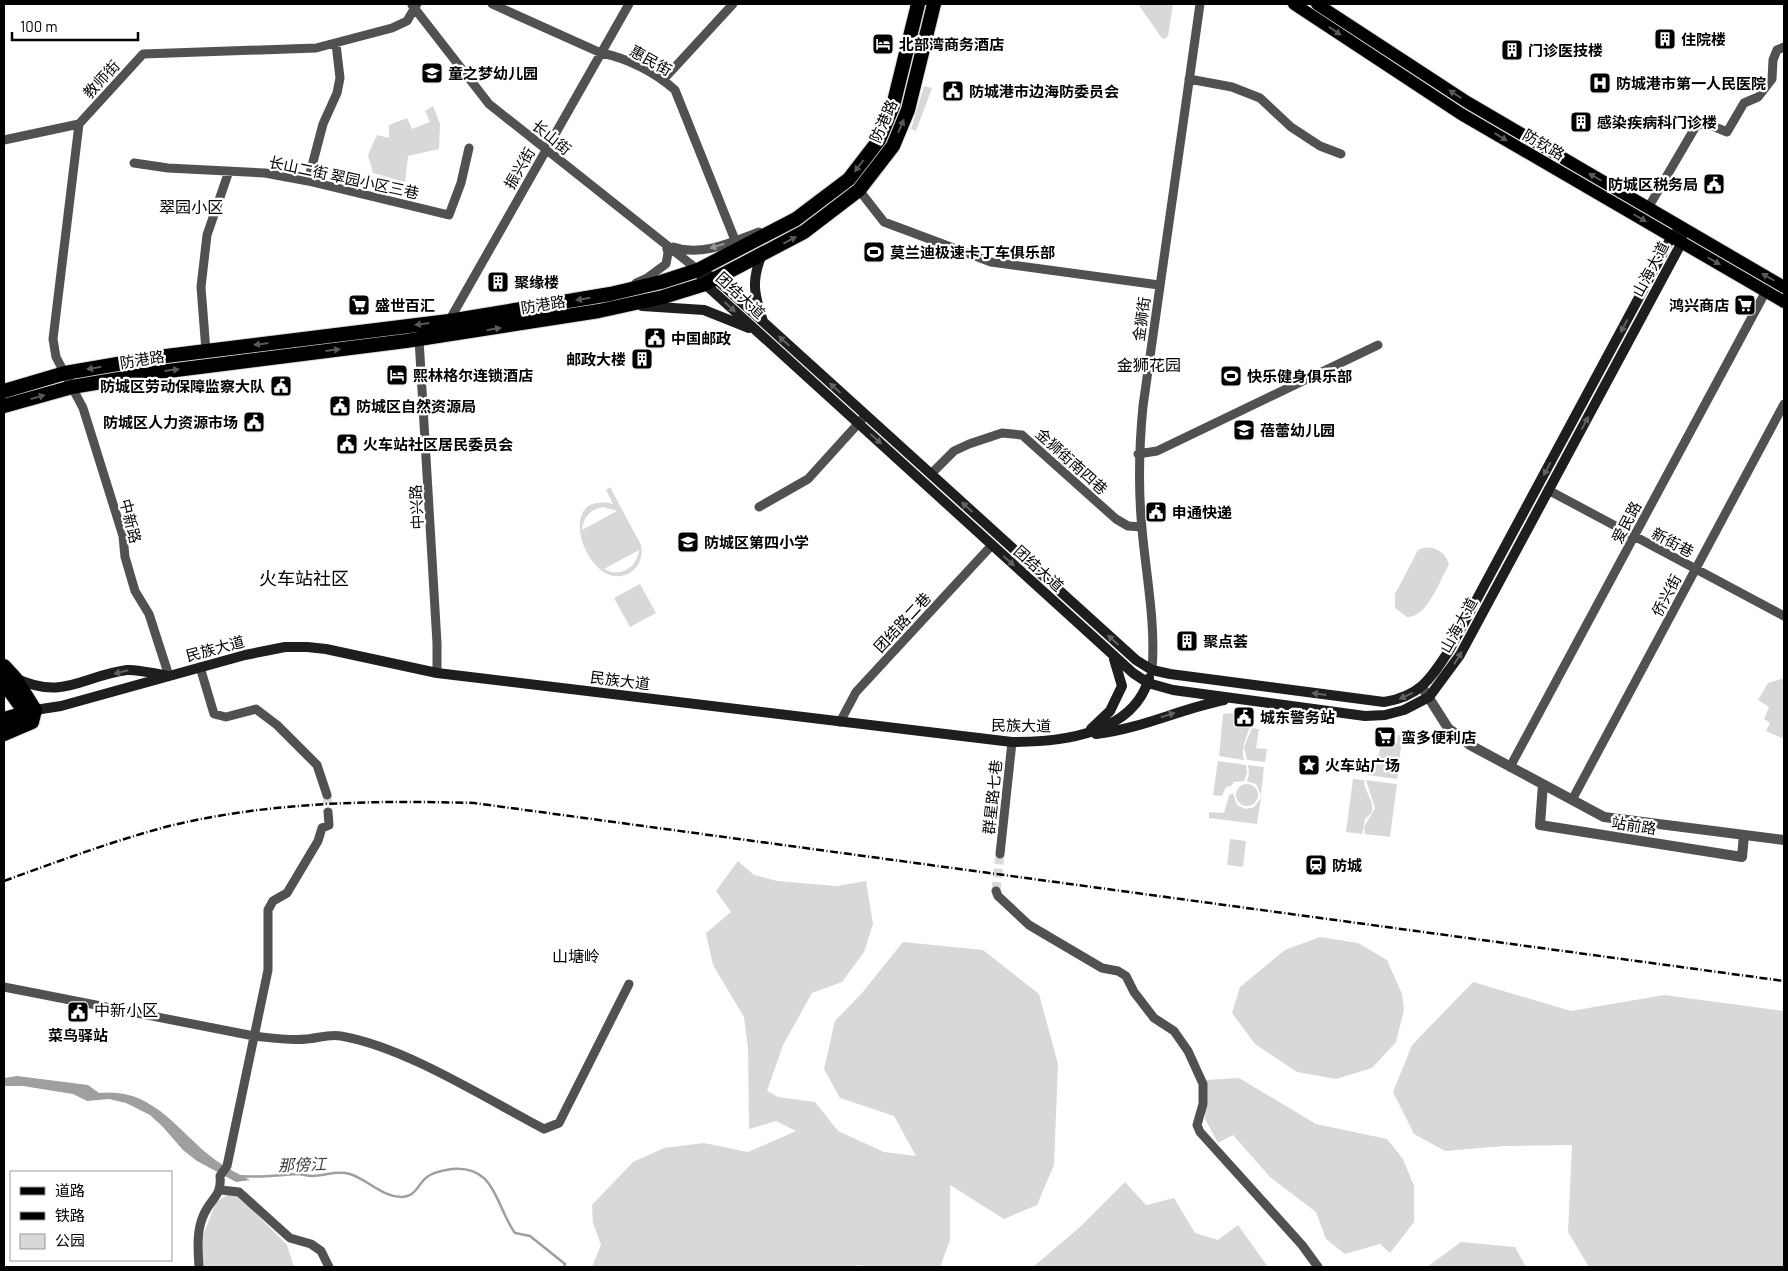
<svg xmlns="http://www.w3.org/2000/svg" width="1788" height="1271" viewBox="0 0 1788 1271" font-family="Barlow,'Noto Sans SC',sans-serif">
  <rect width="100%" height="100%" fill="#fff"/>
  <path fill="#d8d8d8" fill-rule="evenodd" d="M 1138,4 L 1173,4 L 1168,36 L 1165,39 L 1161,37 Z
    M 924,86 L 932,88 L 916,131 L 911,129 Z
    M 433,106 L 440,124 L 439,149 L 408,156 L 405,182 L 373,173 L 368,155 L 377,135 L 389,138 L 389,125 L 407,118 L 412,129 L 430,122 L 425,111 Z
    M 610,487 L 641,545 C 643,555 640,566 631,572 C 590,599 549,489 613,504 L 606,490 ZM 603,507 L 617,511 L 582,530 C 583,517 591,509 603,507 ZM 639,550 C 637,568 620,578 604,569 Z
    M 1423,548 C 1435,546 1445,552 1449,564 C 1440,580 1427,618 1407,617 L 1395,608 L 1395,594 L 1418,550 Z
    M 640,584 L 656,613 L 630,627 L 614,598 Z
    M 1784,678 L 1784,739 L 1766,731 L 1770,723 L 1764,719 L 1769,707 L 1758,700 L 1768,683 Z
    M 1229,713 L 1238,714 L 1238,719 L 1251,721 C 1249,736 1240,744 1244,760 L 1219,756 L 1223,714 Z
    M 1252,728 L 1259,729 L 1256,748 L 1267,749 L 1265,762 L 1247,760 L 1244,747 Z
    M 1398,735 L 1401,736 L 1402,739 L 1397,779 L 1367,775 L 1374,762 L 1378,762 L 1381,741 L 1397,743 Z
    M 1218,761 L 1246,765 L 1247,773 L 1244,781 L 1234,782 L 1231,786 L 1226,787 L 1222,796 L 1213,795 Z
    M 1248,765 L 1264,767 L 1261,795 L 1256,784 L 1247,781 L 1249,774 Z
    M 1353,779 L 1364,780 C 1364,792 1374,799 1372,812 L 1365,819 L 1362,834 L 1346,832 Z
    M 1366,780 L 1397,784 L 1390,837 L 1365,834 L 1364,827 L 1375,808 Z
    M1236 795a11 11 0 1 1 22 0a11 11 0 1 1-22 0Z
    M 1233,793 L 1237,805 L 1245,809 L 1254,807 L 1261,798 L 1257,824 L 1209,818 L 1209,812 L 1224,813 L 1229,795 Z
    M 1230,839 L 1246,841 L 1243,867 L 1227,865 Z
    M 738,861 L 754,875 L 777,881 L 837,886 L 866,881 L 873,924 L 864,952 L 842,982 L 812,993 L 783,1045 L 767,1091 L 778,1097 L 815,1102 L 838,1131 L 884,1152 L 916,1156 L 894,1116 L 840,1098 L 824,1069 L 835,1021 L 862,993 L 903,942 L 983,950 L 1039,994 L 1058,1064 L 1054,1165 L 1037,1205 L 1004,1219 L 950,1185 L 950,1240 L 940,1267 L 871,1267 L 858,1265 L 853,1267 L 592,1267 L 601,1245 L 593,1223 L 592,1205 L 633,1162 L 664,1148 L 704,1143 L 748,1152 L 796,1131 L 776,1121 L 749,1129 L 748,1048 L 744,1017 L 713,965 L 706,933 L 731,912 L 716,891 Z
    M 1320,937 L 1358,943 L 1387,960 L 1402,994 L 1404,1010 L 1396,1042 L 1372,1068 L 1336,1079 L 1297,1072 L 1255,1044 L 1232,1013 L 1240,987 L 1285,950 Z
    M 1473,982 L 1571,1011 L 1664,995 L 1784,1011 L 1784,1267 L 1589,1267 L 1568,1232 L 1572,1145 L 1504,1146 L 1445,1151 L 1414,1134 L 1393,1092 L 1412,1045 Z
    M 1239,1078 L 1316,1124 L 1387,1139 L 1403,1159 L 1414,1186 L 1414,1222 L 1390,1253 L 1380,1244 L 1345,1254 L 1326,1239 L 1316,1212 L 1270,1177 L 1233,1135 L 1218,1143 L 1205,1119 L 1206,1080 Z
    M 1125,1182 L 1146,1205 L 1174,1198 L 1195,1233 L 1218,1240 L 1238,1225 L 1268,1267 L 1033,1267 L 1080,1227 Z
    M 234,1191 L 287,1245 L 294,1267 L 203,1267 L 200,1243 L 216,1202 Z
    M 1461,1242 L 1515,1247 L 1526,1267 L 1427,1267 Z"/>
  <path fill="#9f9f9f" d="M 17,1076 L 88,1085 L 99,1093 C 153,1087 176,1130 214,1159 C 225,1167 238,1174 250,1180 L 236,1182 L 197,1161 L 183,1150 L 162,1126 L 150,1115 L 126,1103 L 109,1099 L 87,1101 L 73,1094 L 23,1086 L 4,1086 L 4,1078 Z"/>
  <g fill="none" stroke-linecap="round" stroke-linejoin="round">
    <path stroke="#9f9f9f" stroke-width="2.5" d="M 240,1176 C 259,1178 278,1175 297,1174 C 302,1174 307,1176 312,1176 C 325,1176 336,1170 350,1174 C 368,1180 381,1196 401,1197 C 417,1197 418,1183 427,1177 C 433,1172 445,1170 452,1169 C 496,1165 495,1205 515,1233 L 530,1236 L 565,1264 L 564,1267"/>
    <path stroke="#d9d9d9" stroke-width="9" stroke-dasharray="9 4.5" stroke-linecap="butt" d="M 327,795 L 328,812
      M 996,891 L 1000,854"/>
    <g stroke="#dbdbdb" stroke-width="14">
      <path id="primary" d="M 1294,4 L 1461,114 L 1784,302
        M 1317,4 L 1467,102 L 1784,287"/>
    </g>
    <g stroke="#dbdbdb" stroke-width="16">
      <path id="trunk" d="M 4,391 L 65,373 L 158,357 L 449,321 L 610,294 L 661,282 L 698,270 L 796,219 L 849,179 L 879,140 L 893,106 L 918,4
        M 4,406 L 72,387 L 160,372 L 406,341 L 599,311 L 663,297 L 705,284 L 804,232 L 859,190 L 893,146 L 908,110 L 934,4
        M 4,666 L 15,678 L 35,710 L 32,722
        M 4,683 L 32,722
        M 4,719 L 32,711
        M 4,734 L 32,722"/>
    </g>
    <path stroke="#515151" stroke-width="9" d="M 492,4 L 601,53 C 627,58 655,72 675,90 L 735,240
      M 412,5 L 489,104 L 698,270
      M 1189,79 L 1232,87 L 1260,98 L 1291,127 L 1320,146 L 1341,154
      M 663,80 L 733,4
      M 4,140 L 79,124
      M 134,163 L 168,168 L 265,173 L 308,181 L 449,215 L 461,183 L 469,148
      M 308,181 L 323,124 L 337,93 L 340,78 L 336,44
      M 859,190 L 884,222 L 991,262 L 1159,285
      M 1648,208 L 1696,126 L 1705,123 L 1727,132 L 1744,103 L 1758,97 L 1772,79 L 1773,60 L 1777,50 L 1784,47
      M 673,247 C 702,257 732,242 759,232
      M 636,283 L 647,278 L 666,264 L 668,253 L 666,245
      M 449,321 L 629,4
      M 419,339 L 437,643 L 437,673
      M 206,351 L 201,287 L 207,235 L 229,171
      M 1138,454 L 1157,451 L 1378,345
      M 931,474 L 954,451 L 969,444 L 1002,433 L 1022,435 L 1116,519 L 1128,526 L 1142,527
      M 1548,490 L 1784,616
      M 759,507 L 808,479 L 866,415
      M 200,667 L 214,714 L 226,717 L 256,709 L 277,725 L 317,765 L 327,795
      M 1152,670 C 1156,624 1146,575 1142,529 C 1138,487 1139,447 1143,406 L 1200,4
      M 169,676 L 149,614 L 135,591 L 125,557 L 123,536 L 83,408 L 56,357 L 53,339 L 79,124 L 143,54 L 316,48 L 392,28 L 407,21 L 417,4
      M 840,722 L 856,692 L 992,545
      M 1510,767 L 1766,291
      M 1572,800 L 1784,404
      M 1000,854 L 1012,742
      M 996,891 L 998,896 L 1029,925 L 1102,968 L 1118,971 L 1126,976 L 1134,992 L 1154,1018 L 1174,1031 L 1188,1051 L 1203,1084 L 1203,1104 L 1197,1125 L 1200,1132 L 1302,1245 L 1318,1267
      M 4,987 L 254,1036 C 272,1038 289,1041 307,1039 C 319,1038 328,1034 341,1036 C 405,1047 485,1098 544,1129 L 559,1123 L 629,984
      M 221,1190 L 239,1192 L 290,1238 L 311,1244 L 321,1251 L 329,1267
      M 199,1267 C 198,1249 196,1231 204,1214 C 212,1197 222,1196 220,1176 L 227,1166 L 268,970 L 268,910 L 273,901 L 287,893 L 318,841 L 322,828 L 329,825 L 328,812"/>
    <path stroke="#515151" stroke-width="10" d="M 1422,687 L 1448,728 L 1470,745 L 1604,817 L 1784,840
      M 1543,784 L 1540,825 L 1742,857 L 1744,835"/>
    <path stroke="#1e1e1e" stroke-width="10" d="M 762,254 C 751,281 754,294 763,321
      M 698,270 L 705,284 L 1133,673 L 1148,683 L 1173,690 L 1365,716 L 1385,715 L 1404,710 L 1429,697 L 1460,655 L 1682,242 L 1682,237
      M 710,276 L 716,279 L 1136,660 L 1152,670 L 1170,674 L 1384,702 C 1421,696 1431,678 1450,649 L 1672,236 L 1676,233
      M 642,306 L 704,310 L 749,328
      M 15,678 C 64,701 81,676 127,670 C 138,669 154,674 165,675
      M 35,710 L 61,706 L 245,655 L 285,647 L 307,647 L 326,649 L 437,673 L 1012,742 C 1061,742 1133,735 1149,678
      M 1091,729 L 1110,711 L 1122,686 L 1114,659
      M 1096,734 C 1140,729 1180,709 1224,700"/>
    <use href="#primary" stroke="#000" stroke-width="12"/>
    <use href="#trunk" stroke="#000" stroke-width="14"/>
    <path stroke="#000" stroke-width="2.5" stroke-dasharray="8 2.5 1 2.5" stroke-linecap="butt" d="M 4,881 C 59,861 113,841 169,826 C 268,802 373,800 474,803 L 1784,981"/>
  </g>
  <defs><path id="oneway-solid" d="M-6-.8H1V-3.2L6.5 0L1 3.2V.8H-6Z" transform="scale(1.25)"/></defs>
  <g fill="#595959">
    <use href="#oneway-solid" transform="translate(1335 31) rotate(34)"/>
    <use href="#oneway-solid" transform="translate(1455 94) rotate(-147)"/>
    <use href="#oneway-solid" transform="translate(901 126) rotate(-67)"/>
    <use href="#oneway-solid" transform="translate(1501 137) rotate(31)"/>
    <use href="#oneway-solid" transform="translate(859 166) rotate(127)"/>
    <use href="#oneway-solid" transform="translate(1595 177) rotate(-150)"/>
    <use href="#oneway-solid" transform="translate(1640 218) rotate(30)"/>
    <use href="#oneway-solid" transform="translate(790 240) rotate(-28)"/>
    <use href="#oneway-solid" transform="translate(1714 261) rotate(30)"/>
    <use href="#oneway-solid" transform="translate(1768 277) rotate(-150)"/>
    <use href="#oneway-solid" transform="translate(583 299) rotate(171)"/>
    <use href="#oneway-solid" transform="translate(422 324) rotate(173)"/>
    <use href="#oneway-solid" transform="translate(494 329) rotate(-9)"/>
    <use href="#oneway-solid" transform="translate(261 344) rotate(173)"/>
    <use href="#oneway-solid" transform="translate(333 350) rotate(-7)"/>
    <use href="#oneway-solid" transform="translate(94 368) rotate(170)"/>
    <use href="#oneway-solid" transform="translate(172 370) rotate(-7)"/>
    <use href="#oneway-solid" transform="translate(38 397) rotate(-16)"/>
  </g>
  <use fill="#979797" href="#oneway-solid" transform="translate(717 246) rotate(163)"/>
  <g fill="#626262">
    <use href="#oneway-solid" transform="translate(730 307) rotate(42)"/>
    <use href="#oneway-solid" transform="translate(1624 326) rotate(118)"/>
    <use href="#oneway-solid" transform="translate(784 341) rotate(-138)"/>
    <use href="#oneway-solid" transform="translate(835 388) rotate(-138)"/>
    <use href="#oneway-solid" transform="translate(1585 423) rotate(-62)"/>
    <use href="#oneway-solid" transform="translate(876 439) rotate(42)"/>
    <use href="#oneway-solid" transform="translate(1547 469) rotate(118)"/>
    <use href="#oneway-solid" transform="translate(967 507) rotate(-138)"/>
    <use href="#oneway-solid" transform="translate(1009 561) rotate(42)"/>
    <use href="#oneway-solid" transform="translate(1113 640) rotate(-138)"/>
    <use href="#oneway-solid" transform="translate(1458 658) rotate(-58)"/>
    <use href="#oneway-solid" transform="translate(121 672) rotate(166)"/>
    <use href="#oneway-solid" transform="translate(1319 694) rotate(-172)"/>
    <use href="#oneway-solid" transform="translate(1406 696) rotate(156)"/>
    <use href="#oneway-solid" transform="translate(1168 715) rotate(-18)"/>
  </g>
  <defs>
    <g id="building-square" transform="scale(1.125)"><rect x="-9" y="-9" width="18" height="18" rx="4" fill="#000" stroke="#fff"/><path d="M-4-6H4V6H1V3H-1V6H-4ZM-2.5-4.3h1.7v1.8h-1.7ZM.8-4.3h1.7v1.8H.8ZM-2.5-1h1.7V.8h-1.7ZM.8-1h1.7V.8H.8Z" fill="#fff"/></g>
    <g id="hotel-square" transform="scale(1.125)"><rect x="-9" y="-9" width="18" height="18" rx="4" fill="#000" stroke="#fff"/><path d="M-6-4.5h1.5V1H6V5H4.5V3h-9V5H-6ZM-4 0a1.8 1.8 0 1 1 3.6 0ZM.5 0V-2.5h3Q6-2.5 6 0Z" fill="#fff"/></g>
    <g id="school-square" transform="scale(1.125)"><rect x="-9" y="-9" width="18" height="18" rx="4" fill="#000" stroke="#fff"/><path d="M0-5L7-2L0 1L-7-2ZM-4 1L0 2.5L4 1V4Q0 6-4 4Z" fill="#fff"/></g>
    <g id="hospital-square" transform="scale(1.125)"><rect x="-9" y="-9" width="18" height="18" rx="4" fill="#000" stroke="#fff"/><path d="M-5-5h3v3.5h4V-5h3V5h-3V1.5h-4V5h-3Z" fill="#fff"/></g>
    <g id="civic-square" transform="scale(1.125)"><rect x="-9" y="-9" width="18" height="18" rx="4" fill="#000" stroke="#fff"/><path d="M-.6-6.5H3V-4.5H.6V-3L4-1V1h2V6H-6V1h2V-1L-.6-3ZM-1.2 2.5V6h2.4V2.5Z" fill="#fff"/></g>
    <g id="stadium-square" transform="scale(1.125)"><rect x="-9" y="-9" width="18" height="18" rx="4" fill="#000" stroke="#fff"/><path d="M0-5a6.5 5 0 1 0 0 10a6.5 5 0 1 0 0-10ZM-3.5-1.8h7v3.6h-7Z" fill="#fff"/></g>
    <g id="supermarket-square" transform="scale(1.125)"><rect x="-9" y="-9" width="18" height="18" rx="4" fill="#000" stroke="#fff"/><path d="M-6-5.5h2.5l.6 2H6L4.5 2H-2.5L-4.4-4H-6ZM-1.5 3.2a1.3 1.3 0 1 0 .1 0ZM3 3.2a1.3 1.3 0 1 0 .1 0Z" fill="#fff"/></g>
    <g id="sight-square" transform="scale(1.125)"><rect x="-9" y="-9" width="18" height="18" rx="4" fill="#000" stroke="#fff"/><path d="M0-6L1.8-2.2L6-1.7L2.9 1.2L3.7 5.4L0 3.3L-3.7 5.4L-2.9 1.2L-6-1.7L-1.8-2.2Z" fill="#fff"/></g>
    <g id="station-square" transform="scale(1.125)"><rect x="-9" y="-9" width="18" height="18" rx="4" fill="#000" stroke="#fff"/><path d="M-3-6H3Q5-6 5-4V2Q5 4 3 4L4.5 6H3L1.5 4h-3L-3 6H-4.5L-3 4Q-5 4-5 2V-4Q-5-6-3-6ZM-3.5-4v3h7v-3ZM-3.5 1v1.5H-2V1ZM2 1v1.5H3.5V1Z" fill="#fff"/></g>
  </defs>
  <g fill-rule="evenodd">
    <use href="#building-square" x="1665" y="39"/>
    <use href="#hotel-square" x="883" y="44"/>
    <use href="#building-square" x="1512" y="50"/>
    <use href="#school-square" x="432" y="73"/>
    <use href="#hospital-square" x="1600" y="83"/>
    <use href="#civic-square" x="953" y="91"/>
    <use href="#building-square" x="1581" y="122"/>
    <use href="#civic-square" x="1714" y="184"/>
    <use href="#stadium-square" x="874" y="252"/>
    <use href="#building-square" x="498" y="282"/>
    <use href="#supermarket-square" x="359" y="305"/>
    <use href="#supermarket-square" x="1745" y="305"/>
    <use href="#civic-square" x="655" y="338"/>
    <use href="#building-square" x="642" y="359"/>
    <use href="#hotel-square" x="397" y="375"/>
    <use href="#stadium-square" x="1231" y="376"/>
    <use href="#civic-square" x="281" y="386"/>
    <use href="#civic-square" x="340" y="406"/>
    <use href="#civic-square" x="254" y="422"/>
    <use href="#school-square" x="1244" y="430"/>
    <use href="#civic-square" x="347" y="444"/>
    <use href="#civic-square" x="1156" y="512"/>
    <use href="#school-square" x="688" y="542"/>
    <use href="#building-square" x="1187" y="641"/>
    <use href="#civic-square" x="1244" y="717"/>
    <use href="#supermarket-square" x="1385" y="737"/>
    <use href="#sight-square" x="1309" y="765"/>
    <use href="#station-square" x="1316" y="865"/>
    <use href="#civic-square" x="78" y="1012"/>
  </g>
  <g text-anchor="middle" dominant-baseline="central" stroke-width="4.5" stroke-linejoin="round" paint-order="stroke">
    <g font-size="15" font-weight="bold" fill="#000" stroke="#fff" text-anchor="start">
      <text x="1681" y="39">住院楼</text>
      <text x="899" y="44">北部湾商务酒店</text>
      <text x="1528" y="50">门诊医技楼</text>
      <text x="448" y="73">童之梦幼儿园</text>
      <text x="1616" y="83">防城港市第一人民医院</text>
      <text x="969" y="91">防城港市边海防委员会</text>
      <text x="1597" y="122">感染疾病科门诊楼</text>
      <text x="1698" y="184" text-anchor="end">防城区税务局</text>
      <text x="890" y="252">莫兰迪极速卡丁车俱乐部</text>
      <text x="514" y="282">聚缘楼</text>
      <text x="375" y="305">盛世百汇</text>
      <text x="1729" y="305" text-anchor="end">鸿兴商店</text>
      <text x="671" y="338">中国邮政</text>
      <text x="626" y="359" text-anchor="end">邮政大楼</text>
      <text x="413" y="375">熙林格尔连锁酒店</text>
      <text x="1247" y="376">快乐健身俱乐部</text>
      <text x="265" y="386" text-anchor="end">防城区劳动保障监察大队</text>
      <text x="356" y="406">防城区自然资源局</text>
      <text x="238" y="422" text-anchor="end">防城区人力资源市场</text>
      <text x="1260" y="430">蓓蕾幼儿园</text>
      <text x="363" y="444">火车站社区居民委员会</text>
      <text x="1172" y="512">申通快递</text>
      <text x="704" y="542">防城区第四小学</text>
      <text x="1203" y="641">聚点荟</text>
      <text x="1260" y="717">城东警务站</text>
      <text x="1401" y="737">蛮多便利店</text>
      <text x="1325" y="765">火车站广场</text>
      <text x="1332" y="865">防城</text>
      <text x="78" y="1035" text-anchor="middle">菜鸟驿站</text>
    </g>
    <g font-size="15" fill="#000" stroke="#fff">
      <text transform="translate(651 60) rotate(29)">惠民街</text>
      <text transform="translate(101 79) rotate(-47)">教师街</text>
      <text transform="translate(883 121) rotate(-66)">防港路</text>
      <text transform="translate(552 137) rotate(39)">长山街</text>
      <text transform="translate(1544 144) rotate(30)">防钦路</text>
      <text transform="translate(519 168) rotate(-60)">振兴街</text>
      <text transform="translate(344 177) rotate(12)">长山二街 翠园小区三巷</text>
      <text transform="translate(1650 269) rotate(-62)">山海大道</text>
      <text transform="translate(741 295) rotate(43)">团结大道</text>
      <text transform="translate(543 304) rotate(-9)">防港路</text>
      <text transform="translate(1141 319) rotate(-82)">金狮街</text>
      <text transform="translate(142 359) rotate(-9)">防港路</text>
      <text transform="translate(1072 461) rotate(42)">金狮街南四巷</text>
      <text transform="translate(416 507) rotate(-93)">中兴路</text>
      <text transform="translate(131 521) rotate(76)">中新路</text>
      <text transform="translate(1626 522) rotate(-62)">爱民路</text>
      <text transform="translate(1673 542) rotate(28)">新街巷</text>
      <text transform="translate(1039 568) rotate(42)">团结大道</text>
      <text transform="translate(1666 595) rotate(-62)">侨兴街</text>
      <text transform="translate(902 622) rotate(-47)">团结路二巷</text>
      <text transform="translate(1458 625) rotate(-61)">山海大道</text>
      <text transform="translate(215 648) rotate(-15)">民族大道</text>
      <text transform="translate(620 680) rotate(7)">民族大道</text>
      <text transform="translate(1021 725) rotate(1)">民族大道</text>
      <text transform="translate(992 797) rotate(-84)">群星路七巷</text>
      <text transform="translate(1634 825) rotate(9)">站前路</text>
    </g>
    <g font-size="16" fill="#000" stroke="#fff">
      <text x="191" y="206">翠园小区</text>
      <text x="1149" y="364">金狮花园</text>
      <text x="576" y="955">山塘岭</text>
      <text x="126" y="1009">中新小区</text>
    </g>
    <g font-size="16" font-style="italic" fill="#404040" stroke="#fff">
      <text transform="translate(302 1164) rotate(-2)">那傍江</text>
    </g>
    <g font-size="18" fill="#000" stroke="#fff">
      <text x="304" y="578">火车站社区</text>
    </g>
  </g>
  <rect width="1788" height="1271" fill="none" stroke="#000000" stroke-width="10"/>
  <rect x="10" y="1171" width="162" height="90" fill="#ffffff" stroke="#999999"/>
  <rect x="20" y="1187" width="25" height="8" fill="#000000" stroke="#999999"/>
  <text x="55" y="1196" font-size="15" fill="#000000">道路</text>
  <rect x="20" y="1212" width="25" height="8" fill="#000000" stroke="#999999"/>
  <text x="55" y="1221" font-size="15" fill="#000000">铁路</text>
  <rect x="20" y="1234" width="25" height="15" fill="#d8d8d8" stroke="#999999"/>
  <text x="55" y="1246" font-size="15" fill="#000000">公园</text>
  <path d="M12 32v8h126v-8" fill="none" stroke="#000000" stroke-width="2.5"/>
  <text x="20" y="32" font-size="15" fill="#000000" stroke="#ffffff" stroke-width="4" paint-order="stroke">100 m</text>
</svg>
